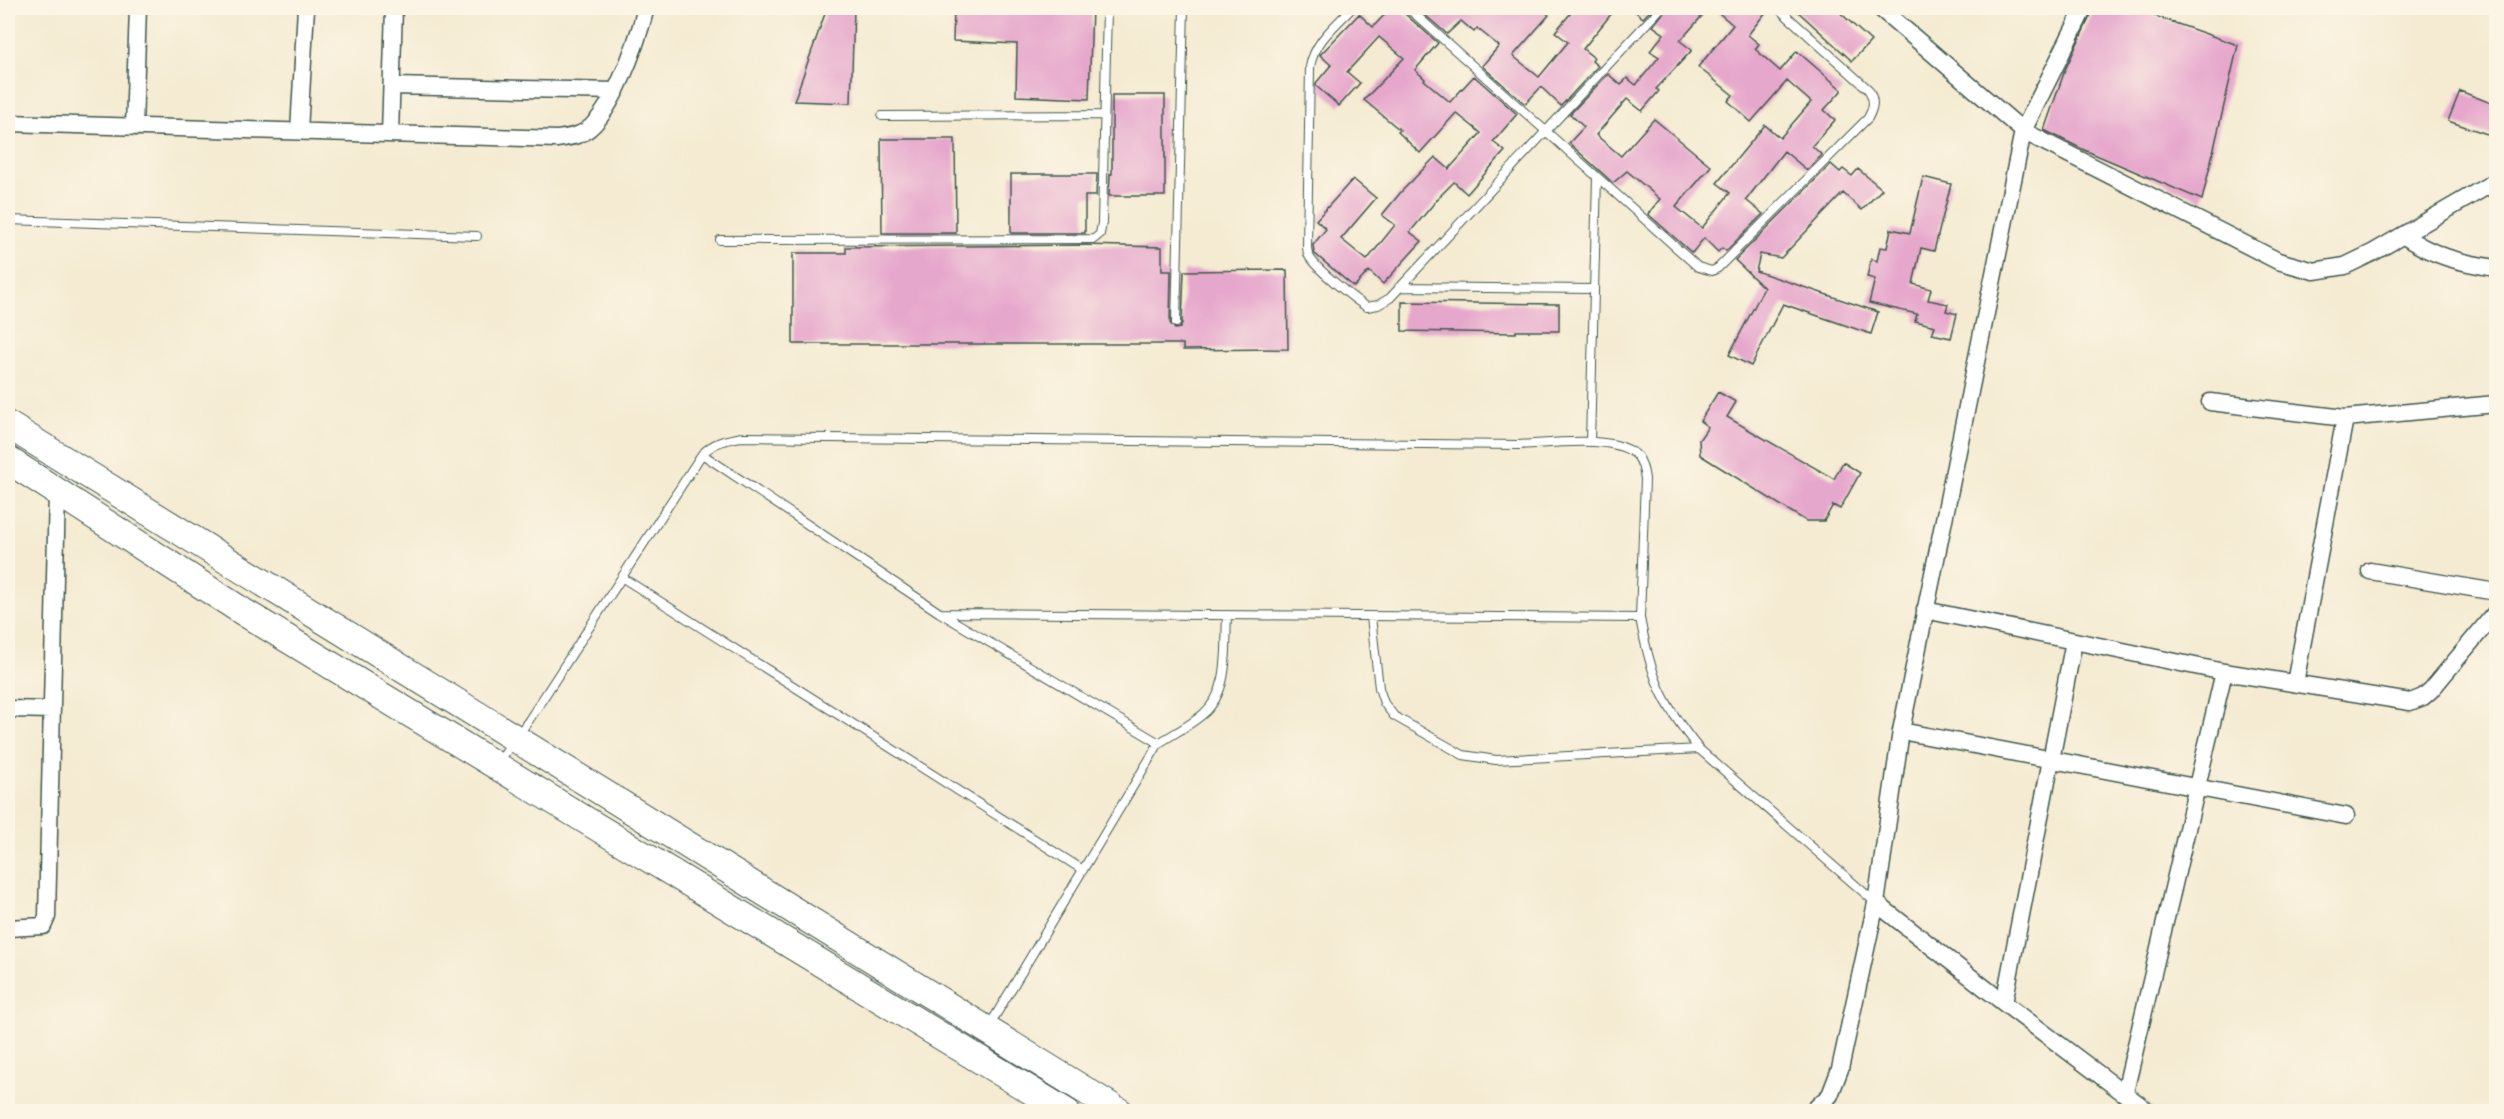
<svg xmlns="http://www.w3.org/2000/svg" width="2504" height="1119" viewBox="0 0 2504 1119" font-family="Kalam,sans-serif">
  <rect width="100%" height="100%" fill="#fcf5e5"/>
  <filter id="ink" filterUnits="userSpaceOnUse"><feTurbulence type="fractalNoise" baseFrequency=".0167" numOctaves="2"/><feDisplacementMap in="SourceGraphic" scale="12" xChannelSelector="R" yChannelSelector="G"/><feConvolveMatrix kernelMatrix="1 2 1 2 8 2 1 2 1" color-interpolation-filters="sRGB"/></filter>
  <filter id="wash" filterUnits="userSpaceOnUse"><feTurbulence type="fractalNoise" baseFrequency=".008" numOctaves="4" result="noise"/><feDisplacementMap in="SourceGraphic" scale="24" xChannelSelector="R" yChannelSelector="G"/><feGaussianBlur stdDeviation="1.35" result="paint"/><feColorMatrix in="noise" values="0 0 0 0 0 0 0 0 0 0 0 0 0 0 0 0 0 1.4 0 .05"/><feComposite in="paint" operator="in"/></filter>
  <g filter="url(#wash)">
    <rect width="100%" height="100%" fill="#f4ebd2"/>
    <g id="blocks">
      <path fill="#e6a7cc" d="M 827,8 L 854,8 L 851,103 L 794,101 Z
        M 954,8 L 1092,8 L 1089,99 L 1016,96 L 1017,44 L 953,41 Z
        M 1391,8 L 1402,8 L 1404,13 L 1438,43 L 1415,70 L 1425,79 L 1424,80 L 1450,102 L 1474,76 L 1517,114 L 1493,142 L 1505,151 L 1467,194 L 1454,182 L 1441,195 L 1410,232 L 1422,241 L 1383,284 L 1369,271 L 1354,287 L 1314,253 L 1313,245 L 1326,229 L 1316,220 L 1353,179 L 1376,198 L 1341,239 L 1367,260 L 1395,225 L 1382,215 L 1401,192 L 1435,157 L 1449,169 L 1481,133 L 1456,113 L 1420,153 L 1398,132 L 1400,130 L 1364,100 L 1404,58 L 1379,37 L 1347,72 L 1360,83 L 1339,106 L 1316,86 L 1316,83 L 1331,65 L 1320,55 L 1359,14 L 1373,27 Z
        M 1417,8 L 1540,8 L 1549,15 L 1513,56 L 1539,77 L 1568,42 L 1555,32 L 1575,8 L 1616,8 L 1583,49 L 1594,58 L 1592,61 L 1598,66 L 1561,106 L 1541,87 L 1525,104 L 1482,66 L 1499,46 L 1477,28 L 1474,32 L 1461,21 L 1447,34 Z
        M 1631,8 L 1653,8 L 1643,18 Z
        M 1667,8 L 1709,8 L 1680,41 L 1692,50 L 1656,89 L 1659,91 L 1642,111 L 1627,99 L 1596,135 L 1621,156 L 1654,119 L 1711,166 L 1676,207 L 1702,228 L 1730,193 L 1717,183 L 1765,125 L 1780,138 L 1811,102 L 1787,81 L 1751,122 L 1728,101 L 1733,95 L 1698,67 L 1733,25 L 1713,8 L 1769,8 L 1748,35 L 1759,44 L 1755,49 L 1780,71 L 1797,51 L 1842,90 L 1824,110 L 1835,120 L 1812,146 L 1822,155 L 1807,170 L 1784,151 L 1746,200 L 1763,214 L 1726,251 L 1722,248 L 1718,252 L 1704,238 L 1692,253 L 1648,214 L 1660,199 L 1627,171 L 1613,183 L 1569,143 L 1584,127 L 1570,114 L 1608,74 L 1621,85 L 1627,78 L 1636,85 L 1659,57 L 1650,51 L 1664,34 L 1653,26 Z
        M 1794,8 L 1835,8 L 1871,41 L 1852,61 Z
        M 2094,8 L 2132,8 L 2238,45 L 2202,200 L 2082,149 L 2044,130 L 2065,70 Z
        M 2460,91 L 2496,105 L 2496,137 L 2448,121 Z
        M 1112,95 L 1165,95 L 1165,196 L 1109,196 L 1110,174 L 1112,174 Z
        M 881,139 L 955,139 L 956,233 L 882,233 Z
        M 1831,164 L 1840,172 L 1843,169 L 1852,176 L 1858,169 L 1882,189 L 1862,210 L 1843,193 L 1781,258 L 1760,254 L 1756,271 L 1878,312 L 1871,334 L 1783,304 L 1751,366 L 1729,355 L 1764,288 L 1735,260 Z
        M 1011,174 L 1097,174 L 1096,196 L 1085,196 L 1085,233 L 1011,233 Z
        M 1923,177 L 1951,184 L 1934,251 L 1921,248 L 1913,284 L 1931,289 L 1928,300 L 1948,304 L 1946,311 L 1957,314 L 1951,338 L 1932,334 L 1935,326 L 1915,321 L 1917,314 L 1869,303 L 1875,279 L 1867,277 L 1871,259 L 1877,261 L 1880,247 L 1887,248 L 1891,229 L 1910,233 Z
        M 1085,245 L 1162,247 L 1162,271 L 1171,271 L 1170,323 L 1175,329 L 1180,328 L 1182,323 L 1184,271 L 1287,270 L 1288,349 L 1183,350 L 1183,344 L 793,344 L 793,253 L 846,253 L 846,247 Z
        M 1402,302 L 1559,304 L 1559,331 L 1516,331 L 1516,333 L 1402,331 Z
        M 1718,392 L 1736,402 L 1727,417 L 1834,479 L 1843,462 L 1860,473 L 1840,509 L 1833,505 L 1824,521 L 1806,521 L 1700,455 L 1699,440 L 1708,427 L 1700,421 Z"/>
    </g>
  </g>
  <g filter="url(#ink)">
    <use href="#blocks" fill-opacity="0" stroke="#3f574c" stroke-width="1.5"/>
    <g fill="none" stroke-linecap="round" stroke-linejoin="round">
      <g stroke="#3f574c" stroke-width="10">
        <path id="lane" d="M 1352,8 C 1335,26 1314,42 1310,67 L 1307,247 C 1307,248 1308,255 1309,256 C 1315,268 1355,300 1367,307 L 1378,305 L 1390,298 L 1661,8
          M 1408,8 L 1698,267 L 1712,271 L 1718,268 L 1868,118 C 1874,107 1875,100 1868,89 L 1778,8
          M 882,116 L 1104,115
          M 8,220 L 477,236
          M 720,240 L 1094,239 L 1100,234 L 1102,223 L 1107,8
          M 1399,287 L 1593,289
          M 1176,323 L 1184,8
          M 1590,442 L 1597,177
          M 702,454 L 940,613 L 1159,743 L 988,1028
          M 623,578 L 1083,870
          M 1371,617 L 1379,688 L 1384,703 L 1394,716 L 1463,755 L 1496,760 L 1699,749
          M 1640,618 C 1651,677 1661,702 1699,749 L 1876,903
          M 1159,743 C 1173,734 1189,726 1202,715 C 1231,691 1225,649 1227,615
          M 498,763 L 529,720 L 702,454 C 714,442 725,440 741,437 L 1519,445 C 1547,444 1618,433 1638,457 C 1643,464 1644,472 1645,479 L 1640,618 L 940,613"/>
      </g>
      <g stroke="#3f574c" stroke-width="19">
        <path id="street" d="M 1880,8 L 2023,131 L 2278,261 L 2314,271 L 2345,266 L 2374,252 L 2496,181
          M 392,86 L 616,91
          M 8,123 L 557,139 C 564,138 573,137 580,134 C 611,122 638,39 646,8
          M 134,127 L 138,8
          M 299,131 L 306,8
          M 390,134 L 394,8
          M 2403,235 C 2432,256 2461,263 2496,268
          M 2210,402 L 2345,418
          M 2370,571 L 2496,592
          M 1925,610 L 2224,672 L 2410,702 L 2423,697 L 2431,690 L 2496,612
          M 2295,683 L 2345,418 L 2496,404
          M 8,709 L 52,710
          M 1901,731 L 2346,816
          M 1876,903 L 2004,1003 L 2149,1112
          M 8,928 L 43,926 L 47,917 L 57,492
          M 2004,1003 L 2074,641
          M 2125,1092 L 2224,672
          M 1812,1112 L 1830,1095 L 1840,1069 L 1876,903 L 1901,731 L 2023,131 L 2084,8"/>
      </g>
      <g stroke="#3f574c" stroke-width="29">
        <path id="primary" d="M 8,425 L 1120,1112
          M 8,460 L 245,613 L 1066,1112"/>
      </g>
      <use href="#lane" stroke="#fff" stroke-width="8"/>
      <use href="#street" stroke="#fff" stroke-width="16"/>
      <use href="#primary" stroke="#fff" stroke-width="27"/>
    </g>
  </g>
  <rect width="2504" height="1119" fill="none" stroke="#fcf5e5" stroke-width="30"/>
</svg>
